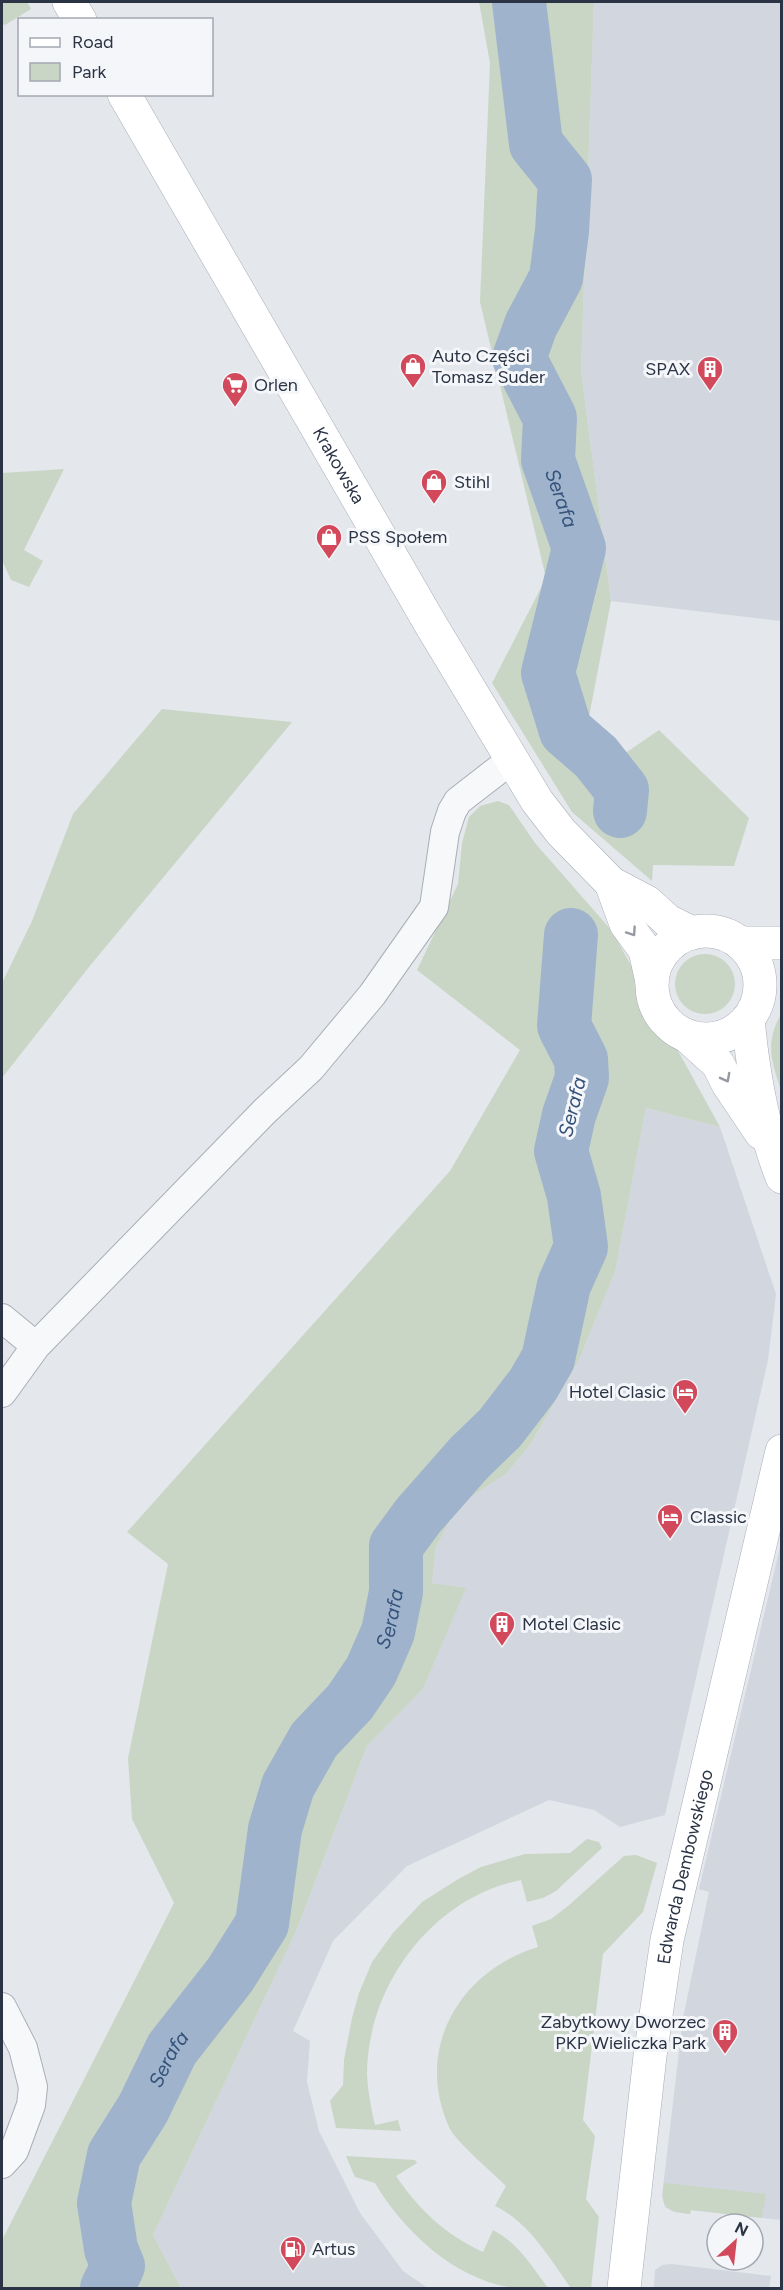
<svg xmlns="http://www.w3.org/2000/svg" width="783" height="2290" viewBox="0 0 783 2290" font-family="Figtree,sans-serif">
  <rect width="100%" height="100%" fill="#e4e7ec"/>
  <path fill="#d2d6de" d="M 594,2 L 781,2 L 781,621 L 611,601 L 581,370 Z
    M 646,1108 L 720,1127 L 776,1294 L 768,1360 L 665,1815 L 620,1827 L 594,1810 L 549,1800 L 407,1866 L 333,1941 L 293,2031 L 310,2041 L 307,2082 L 319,2131 L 360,2213 L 403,2271 L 428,2288 L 181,2288 L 153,2235 L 297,1929 L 367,1746 L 423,1689 L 465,1589 L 432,1583 L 436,1547 L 456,1506 L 507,1473 L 530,1445 L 579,1360 L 615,1272 Z
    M 781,1543 L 781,2220 L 691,2210 L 690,2214 L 674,2212 L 665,2207 L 662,2196 L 683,2018 L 709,1892 L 699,1889 Z
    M 672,2264 L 771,2276 L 769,2288 L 654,2288 L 655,2270 L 662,2265 Z"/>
  <path fill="#c9d6c5" d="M 2,2 L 27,2 L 31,9 L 5,25 L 2,24 Z
    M 479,2 L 594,2 L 581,370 L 611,601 L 589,717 L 621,756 L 659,730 L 749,818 L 734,866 L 653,865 L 652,881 L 572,812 L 492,683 L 546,578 L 480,302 L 490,63 Z
    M 64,469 L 24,550 L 43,561 L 29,587 L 11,580 L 2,560 L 2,473 Z
    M 162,709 L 292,722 L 89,967 L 2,1078 L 2,983 L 32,921 L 73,814 Z
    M 498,801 L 509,805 L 535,843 L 612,931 L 720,1127 L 646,1108 L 615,1272 L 579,1360 L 530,1445 L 507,1473 L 457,1506 L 436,1547 L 432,1583 L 466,1588 L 423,1689 L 367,1746 L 297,1929 L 153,2235 L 181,2288 L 2,2288 L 2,2240 L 174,1903 L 132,1819 L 128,1758 L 168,1564 L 127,1532 L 450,1171 L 520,1050 L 417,970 L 458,884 L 462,843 L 469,817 L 480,806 Z
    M675 984a30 30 0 1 1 60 0a30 30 0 1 1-60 0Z
    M 781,1014 L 781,1090 C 771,1060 765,1043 781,1014 Z
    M 587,1839 L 599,1842 L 602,1848 L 556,1891 L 543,1898 L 527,1902 L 521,1880 C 432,1898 367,1986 367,2075 C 368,2092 371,2109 375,2125 L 398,2120 L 401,2131 L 336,2128 L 330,2101 L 343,2085 L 344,2060 L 352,2018 L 359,1993 L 372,1962 L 393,1933 L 422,1902 L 460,1878 L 481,1867 L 525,1854 L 570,1853 Z
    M 636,1855 L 657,1863 L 643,1912 L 603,1954 L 583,2120 L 595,2136 L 586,2199 L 599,2217 L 591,2288 L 571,2288 C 549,2258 530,2223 495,2206 L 506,2186 C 494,2174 454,2140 449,2127 C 414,2049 459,1971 538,1947 L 532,1926 L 551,1919 L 568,1906 L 624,1856 Z
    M 346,2156 L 415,2160 L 417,2163 L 396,2176 C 419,2210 446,2235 483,2252 L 493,2230 C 519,2244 531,2265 548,2288 C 538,2289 526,2290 516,2288 C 457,2282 403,2231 375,2183 L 355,2177 Z
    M 664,2183 L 766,2194 L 762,2218 L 691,2210 L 690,2214 C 667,2211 660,2209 664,2183 Z"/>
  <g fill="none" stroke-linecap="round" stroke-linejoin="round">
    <g stroke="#9fb4cc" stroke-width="54">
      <path id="s1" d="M 519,2 L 536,144 L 565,180 L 562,231 L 556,278 L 531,325 L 519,358 L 550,418 L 548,460 L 579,548 L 548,673 L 566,731 L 596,757 L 622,790 L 620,811"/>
      <path id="s2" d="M 107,2288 L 118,2266 L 111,2249 L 104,2203 L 114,2155 L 143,2109 L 172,2049 L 230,1975 L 262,1924 L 275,1829 L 288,1786 L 314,1740 L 350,1702 L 371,1671 L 388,1632 L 396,1592 L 396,1546 L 418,1516 L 469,1458 L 500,1428 L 533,1385 L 548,1359 L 564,1285 L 581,1247 L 574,1196 L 561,1151 L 569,1115 L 582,1078 L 581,1059 L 564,1026 L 571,935"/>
    </g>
    <g stroke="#a9aeb7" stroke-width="30">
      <path id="street" d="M 2,1318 L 36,1346
        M 2,1393 L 36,1346 L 265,1111 L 311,1068 L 372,995 L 434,907 L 445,832 L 452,811 L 458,801 L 511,760
        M 2,2007 L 23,2048 L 33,2087 L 31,2105 L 14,2151 L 2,2164"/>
    </g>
    <g stroke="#a9aeb7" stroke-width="34">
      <g id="secondary">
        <path d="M 69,2 L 80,20"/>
        <path id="s3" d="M 124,94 L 431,625 L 537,801 L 561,832 L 611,883 L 647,902 L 668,921 L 692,933"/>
        <path d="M 611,883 L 626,924 L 645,950 L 652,982"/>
        <circle cx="706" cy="985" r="54"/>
        <path d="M 740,943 L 782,943"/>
        <path d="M 748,1019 C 753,1072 762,1127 782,1177"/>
        <path d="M 686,1035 L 718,1064 L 728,1084 L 761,1133"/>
        <path id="s4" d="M 624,2288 L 650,2056 L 667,1940 L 782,1451"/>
      </g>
    </g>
    <use href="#street" stroke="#f7f8fa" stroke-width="28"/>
    <use href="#secondary" stroke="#fff" stroke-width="33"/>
  </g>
  <defs><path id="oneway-chevron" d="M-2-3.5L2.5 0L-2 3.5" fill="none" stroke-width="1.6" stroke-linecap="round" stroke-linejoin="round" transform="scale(1.5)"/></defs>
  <g stroke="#959aa2">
    <use href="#oneway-chevron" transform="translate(632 932) rotate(56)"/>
    <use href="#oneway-chevron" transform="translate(726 1078) rotate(62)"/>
  </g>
  <defs>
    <g id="shop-pin" transform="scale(1.35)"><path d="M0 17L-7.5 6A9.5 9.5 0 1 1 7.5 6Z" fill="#d1495b" stroke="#f4f6f9"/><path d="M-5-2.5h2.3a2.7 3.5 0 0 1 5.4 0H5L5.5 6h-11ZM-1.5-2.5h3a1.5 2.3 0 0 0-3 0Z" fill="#fff"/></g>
    <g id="building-pin" transform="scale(1.35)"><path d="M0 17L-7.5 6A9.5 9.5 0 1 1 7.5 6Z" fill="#d1495b" stroke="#f4f6f9"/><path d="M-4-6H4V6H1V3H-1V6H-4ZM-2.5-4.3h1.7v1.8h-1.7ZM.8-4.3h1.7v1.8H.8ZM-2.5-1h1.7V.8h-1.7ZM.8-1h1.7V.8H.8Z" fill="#fff"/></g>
    <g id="supermarket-pin" transform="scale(1.35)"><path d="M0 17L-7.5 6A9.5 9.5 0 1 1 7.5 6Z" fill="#d1495b" stroke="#f4f6f9"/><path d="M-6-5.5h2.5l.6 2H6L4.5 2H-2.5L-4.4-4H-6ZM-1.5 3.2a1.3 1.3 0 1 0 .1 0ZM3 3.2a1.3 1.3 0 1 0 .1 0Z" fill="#fff"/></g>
    <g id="hotel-pin" transform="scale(1.35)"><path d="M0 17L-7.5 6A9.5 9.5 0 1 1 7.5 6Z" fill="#d1495b" stroke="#f4f6f9"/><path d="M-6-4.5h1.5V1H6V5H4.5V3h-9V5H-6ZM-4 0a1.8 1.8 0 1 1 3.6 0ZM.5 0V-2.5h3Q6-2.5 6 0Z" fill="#fff"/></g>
    <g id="fuel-pin" transform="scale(1.35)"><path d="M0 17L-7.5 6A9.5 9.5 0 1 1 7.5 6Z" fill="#d1495b" stroke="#f4f6f9"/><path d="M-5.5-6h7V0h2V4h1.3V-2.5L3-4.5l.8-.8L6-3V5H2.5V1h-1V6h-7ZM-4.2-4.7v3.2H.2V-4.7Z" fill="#fff"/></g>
  </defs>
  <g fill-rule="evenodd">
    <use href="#shop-pin" x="413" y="366"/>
    <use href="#building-pin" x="710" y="369"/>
    <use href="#supermarket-pin" x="235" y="385"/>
    <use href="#shop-pin" x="434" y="482"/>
    <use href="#shop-pin" x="329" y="537"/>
    <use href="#hotel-pin" x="685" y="1392"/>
    <use href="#hotel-pin" x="670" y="1517"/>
    <use href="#building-pin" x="502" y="1624"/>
    <use href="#building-pin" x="725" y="2032"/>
    <use href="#fuel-pin" x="293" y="2249"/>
  </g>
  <g text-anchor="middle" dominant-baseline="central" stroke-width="6" stroke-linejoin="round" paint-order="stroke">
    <g font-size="18" fill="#2b3445" stroke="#f4f6f9" text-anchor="start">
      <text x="432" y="356">Auto Części<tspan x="432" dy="21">Tomasz Suder</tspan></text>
      <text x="690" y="369" text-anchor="end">SPAX</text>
      <text x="254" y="385">Orlen</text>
      <text x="454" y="482">Stihl</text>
      <text x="348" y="537">PSS Społem</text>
      <text x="666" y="1392" text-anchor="end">Hotel Clasic</text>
      <text x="690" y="1517">Classic</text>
      <text x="522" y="1624">Motel Clasic</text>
      <text x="706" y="2022" text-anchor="end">Zabytkowy Dworzec<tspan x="706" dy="21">PKP Wieliczka Park</tspan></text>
      <text x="312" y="2249">Artus</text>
    </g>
    <g font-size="18" fill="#2b3445" stroke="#f4f6f9">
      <text stroke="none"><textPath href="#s3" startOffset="429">Krakowska</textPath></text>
      <text stroke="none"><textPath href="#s4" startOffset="426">Edwarda Dembowskiego</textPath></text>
    </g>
    <g font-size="20" font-style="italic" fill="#34527a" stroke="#f4f6f9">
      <text stroke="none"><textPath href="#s1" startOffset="526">Serafa</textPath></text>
      <text transform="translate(572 1107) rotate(-76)">Serafa</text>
      <text stroke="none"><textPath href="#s2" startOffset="753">Serafa</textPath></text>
      <text stroke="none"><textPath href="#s2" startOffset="249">Serafa</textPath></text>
    </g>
  </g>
  <rect width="783" height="2290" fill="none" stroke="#2b3445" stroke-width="6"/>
  <rect x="18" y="18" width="195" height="78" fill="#f4f6f9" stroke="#a4a8b1" stroke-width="1.5"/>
  <rect x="30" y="38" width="30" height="9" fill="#ffffff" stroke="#a4a8b1" stroke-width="1.5"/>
  <text x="72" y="48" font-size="18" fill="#2b3445">Road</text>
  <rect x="30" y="63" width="30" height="18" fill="#c9d6c5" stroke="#a4a8b1" stroke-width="1.5"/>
  <text x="72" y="78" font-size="18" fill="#2b3445">Park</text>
  <g transform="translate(735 2242) rotate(27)"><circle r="28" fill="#f4f6f9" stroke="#a4a8b1" stroke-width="1.5"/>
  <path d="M0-4.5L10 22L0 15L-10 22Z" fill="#d1495b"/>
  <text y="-9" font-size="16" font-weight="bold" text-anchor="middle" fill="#2b3445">N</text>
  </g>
</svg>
